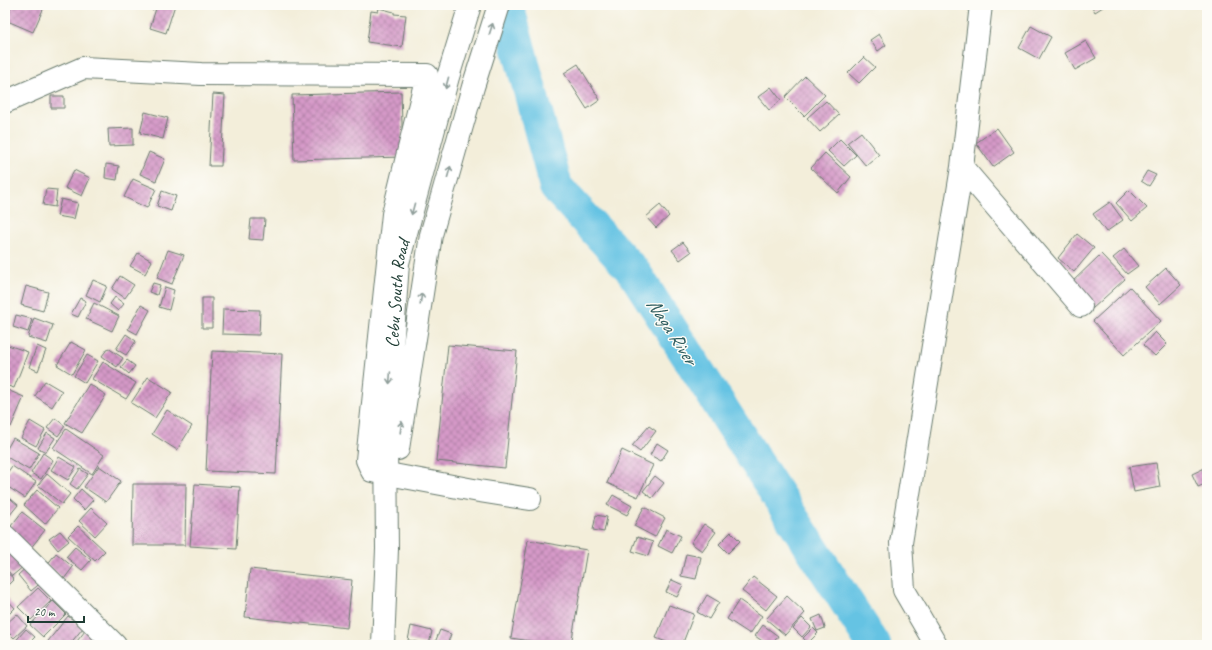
<svg xmlns="http://www.w3.org/2000/svg" width="1212" height="650" viewBox="0 0 1212 650" font-family="Caveat,sans-serif">
  <defs>
    <pattern id="building-cross-hatch" width="8" height="8" patternUnits="userSpaceOnUse"><rect width="8" height="8" fill="#d599c8"/><path d="M0 0l8 8M0 8l8-8" fill="none" stroke="#ac7ea3"/></pattern>
  </defs>
  <rect width="100%" height="100%" fill="#fdfcf7"/>
  <filter id="ink" filterUnits="userSpaceOnUse"><feTurbulence type="fractalNoise" baseFrequency=".025" numOctaves="2"/><feDisplacementMap in="SourceGraphic" scale="8" xChannelSelector="R" yChannelSelector="G"/><feConvolveMatrix kernelMatrix="1 2 1 2 8 2 1 2 1" color-interpolation-filters="sRGB"/></filter>
  <filter id="wash" filterUnits="userSpaceOnUse"><feTurbulence type="fractalNoise" baseFrequency=".012" numOctaves="4" result="noise"/><feDisplacementMap in="SourceGraphic" scale="16" xChannelSelector="R" yChannelSelector="G"/><feGaussianBlur stdDeviation="0.9" result="paint"/><feColorMatrix in="noise" values="0 0 0 0 0 0 0 0 0 0 0 0 0 0 0 0 0 1.4 0 .05"/><feComposite in="paint" operator="in"/></filter>
  <g filter="url(#wash)">
    <rect width="100%" height="100%" fill="#f3eeda"/>
    <g fill="none" stroke-linecap="round" stroke-linejoin="round">
      <path stroke="#65c3e3" stroke-width="34" d="M 507,5 L 556,187 L 634,272 L 874,645"/>
    </g>
    <g id="blocks">
      <path fill="url(#building-cross-hatch)" d="M 12,5 L 45,5 L 33,32 L 5,20 Z
        M 138,5 L 155,5 L 153,10 Z
        M 157,5 L 175,5 L 166,33 L 150,28 Z
        M 1091,5 L 1106,5 L 1095,12 Z
        M 379,8 L 394,12 L 394,14 L 406,15 L 402,47 L 367,42 L 371,11 L 378,12 Z
        M 1031,26 L 1051,37 L 1039,59 L 1019,48 Z
        M 879,34 L 886,45 L 878,51 L 870,40 Z
        M 1086,41 L 1096,58 L 1075,70 L 1065,53 Z
        M 864,57 L 875,67 L 859,83 L 848,73 Z
        M 578,64 L 600,100 L 587,109 L 564,73 Z
        M 805,76 L 825,95 L 804,116 L 785,97 Z
        M 771,87 L 781,100 L 769,110 L 758,97 Z
        M 401,92 L 403,157 L 294,160 L 292,95 Z
        M 213,94 L 225,95 L 221,166 L 209,166 Z
        M 51,96 L 64,96 L 64,108 L 51,108 Z
        M 826,101 L 839,115 L 820,132 L 807,118 Z
        M 145,112 L 168,118 L 163,139 L 140,133 Z
        M 133,128 L 133,145 L 109,146 L 108,129 Z
        M 997,128 L 1014,152 L 993,167 L 976,143 Z
        M 861,132 L 879,155 L 866,166 L 847,143 Z
        M 840,139 L 856,155 L 844,166 L 828,151 Z
        M 149,152 L 165,159 L 156,181 L 140,174 Z
        M 825,153 L 851,177 L 838,193 L 811,168 Z
        M 106,164 L 119,166 L 117,180 L 105,178 Z
        M 74,170 L 90,178 L 82,196 L 65,188 Z
        M 1147,171 L 1156,175 L 1149,186 L 1141,181 Z
        M 133,179 L 156,189 L 147,208 L 124,197 Z
        M 46,189 L 57,190 L 55,207 L 43,205 Z
        M 1129,190 L 1147,208 L 1132,221 L 1116,203 Z
        M 162,191 L 176,196 L 171,211 L 157,206 Z
        M 61,199 L 78,203 L 74,219 L 57,216 Z
        M 1110,202 L 1123,220 L 1106,232 L 1093,214 Z
        M 660,205 L 669,216 L 656,228 L 646,217 Z
        M 251,219 L 265,219 L 263,240 L 249,239 Z
        M 1077,234 L 1094,248 L 1074,272 L 1058,258 Z
        M 683,242 L 691,252 L 680,260 L 672,250 Z
        M 1124,249 L 1138,266 L 1127,274 L 1113,258 Z
        M 168,250 L 184,255 L 172,284 L 157,278 Z
        M 138,253 L 152,261 L 145,274 L 130,266 Z
        M 1101,254 L 1125,279 L 1092,309 L 1069,285 Z
        M 1166,268 L 1181,285 L 1160,304 L 1145,287 Z
        M 120,276 L 134,285 L 125,298 L 112,289 Z
        M 93,280 L 107,286 L 100,302 L 86,295 Z
        M 153,283 L 160,285 L 157,295 L 149,292 Z
        M 26,286 L 48,292 L 43,311 L 21,305 Z
        M 165,287 L 174,290 L 169,310 L 159,307 Z
        M 1130,287 L 1161,321 L 1124,355 L 1093,321 Z
        M 115,297 L 124,304 L 118,311 L 110,304 Z
        M 80,298 L 86,301 L 78,317 L 71,314 Z
        M 202,298 L 212,298 L 212,328 L 202,328 Z
        M 94,303 L 119,316 L 112,331 L 86,319 Z
        M 141,305 L 150,310 L 137,334 L 128,329 Z
        M 223,309 L 260,310 L 259,335 L 222,334 Z
        M 16,315 L 32,319 L 28,332 L 13,327 Z
        M 34,318 L 53,325 L 47,343 L 28,337 Z
        M 1155,332 L 1167,344 L 1155,356 L 1143,345 Z
        M 126,334 L 136,341 L 126,355 L 116,349 Z
        M 71,342 L 86,350 L 72,374 L 57,365 Z
        M 5,344 L 28,352 L 14,388 L 5,385 Z
        M 448,345 L 517,351 L 505,468 L 436,461 Z
        M 37,346 L 46,350 L 38,371 L 29,367 Z
        M 108,348 L 123,358 L 117,367 L 102,356 Z
        M 212,351 L 282,354 L 276,474 L 206,471 Z
        M 87,355 L 98,361 L 85,383 L 74,376 Z
        M 127,360 L 135,366 L 129,374 L 121,367 Z
        M 103,362 L 136,383 L 126,399 L 92,379 Z
        M 148,377 L 172,392 L 155,418 L 131,403 Z
        M 45,381 L 62,391 L 52,407 L 35,396 Z
        M 89,384 L 106,395 L 82,433 L 65,423 Z
        M 5,389 L 24,397 L 11,427 L 5,424 Z
        M 167,410 L 192,426 L 177,450 L 152,434 Z
        M 55,418 L 65,426 L 58,436 L 47,428 Z
        M 30,421 L 45,430 L 36,446 L 21,438 Z
        M 649,426 L 656,431 L 640,452 L 632,446 Z
        M 66,429 L 104,455 L 92,474 L 53,448 Z
        M 47,433 L 55,438 L 46,452 L 38,448 Z
        M 13,438 L 39,453 L 29,470 L 5,456 L 5,452 Z
        M 657,443 L 668,450 L 661,461 L 650,455 Z
        M 622,450 L 653,465 L 638,497 L 607,483 Z
        M 43,453 L 53,460 L 41,479 L 31,473 Z
        M 59,457 L 76,467 L 68,480 L 51,470 Z
        M 1156,463 L 1160,487 L 1134,492 L 1129,467 Z
        M 12,466 L 36,482 L 25,498 L 5,485 L 5,476 Z
        M 99,466 L 121,481 L 106,502 L 84,487 Z
        M 1207,467 L 1207,483 L 1198,487 L 1192,474 Z
        M 80,469 L 88,474 L 77,489 L 70,484 Z
        M 47,474 L 70,494 L 62,504 L 38,485 Z
        M 655,476 L 664,483 L 652,498 L 643,491 Z
        M 133,484 L 186,484 L 185,545 L 132,545 Z
        M 195,484 L 240,487 L 236,549 L 190,546 Z
        M 81,489 L 93,500 L 84,510 L 73,499 Z
        M 37,490 L 58,508 L 45,524 L 24,505 Z
        M 5,494 L 18,505 L 5,521 Z
        M 613,495 L 632,506 L 627,515 L 607,505 Z
        M 644,507 L 665,518 L 655,537 L 634,526 Z
        M 91,508 L 107,523 L 95,536 L 79,521 Z
        M 22,512 L 45,530 L 30,549 L 7,531 Z
        M 596,515 L 607,517 L 604,532 L 593,530 Z
        M 704,524 L 716,532 L 702,551 L 691,543 Z
        M 78,526 L 105,551 L 95,561 L 68,536 Z
        M 666,529 L 681,536 L 672,553 L 658,546 Z
        M 60,531 L 69,541 L 58,550 L 49,539 Z
        M 731,532 L 740,541 L 728,553 L 719,544 Z
        M 637,537 L 653,542 L 648,556 L 632,551 Z
        M 528,540 L 587,550 L 571,645 L 556,645 L 511,638 Z
        M 75,547 L 91,560 L 82,570 L 66,557 Z
        M 5,548 L 24,566 L 12,576 L 5,567 Z
        M 56,553 L 73,567 L 64,579 L 47,565 Z
        M 686,554 L 701,557 L 696,579 L 681,576 Z
        M 29,565 L 43,581 L 31,591 L 18,575 Z
        M 250,569 L 352,580 L 347,628 L 245,617 Z
        M 5,571 L 14,579 L 5,588 Z
        M 753,577 L 777,596 L 766,610 L 742,591 Z
        M 672,580 L 683,585 L 677,597 L 666,592 Z
        M 38,588 L 51,601 L 31,620 L 18,607 Z
        M 707,595 L 719,602 L 709,619 L 697,612 Z
        M 787,596 L 805,613 L 785,635 L 766,619 Z
        M 5,597 L 15,608 L 5,618 Z
        M 739,600 L 762,616 L 750,634 L 727,619 Z
        M 53,601 L 66,614 L 43,637 L 30,625 Z
        M 669,605 L 694,614 L 682,645 L 674,645 L 656,638 Z
        M 17,614 L 27,626 L 14,638 L 5,629 L 5,625 Z
        M 821,615 L 825,628 L 817,631 L 812,619 Z
        M 68,616 L 83,628 L 69,645 L 45,645 Z
        M 802,618 L 811,627 L 802,637 L 793,628 Z
        M 763,625 L 778,636 L 772,645 L 768,645 L 755,636 Z
        M 411,626 L 432,631 L 429,645 L 408,640 Z
        M 813,628 L 818,633 L 808,643 L 803,638 Z
        M 26,629 L 35,637 L 27,645 L 12,645 Z
        M 440,630 L 451,634 L 447,645 L 434,645 Z
        M 85,631 L 102,645 L 74,645 Z"/>
    </g>
  </g>
  <g filter="url(#ink)">
    <use href="#blocks" fill-opacity="0" stroke="#697b6e" stroke-width="1"/>
    <g fill="none" stroke-linecap="round" stroke-linejoin="round">
      <g stroke="#697b6e" stroke-width="24">
        <path id="minor" d="M 981,5 L 962,167 L 1081,306
          M 5,102 L 83,68 L 201,74 L 427,75 L 393,214 L 367,460 L 372,471 L 479,491 L 530,499
          M 5,536 L 115,645
          M 936,645 L 904,590 L 901,543 L 962,167"/>
      </g>
      <g stroke="#697b6e" stroke-width="24">
        <g id="highway">
          <path d="M 398,449 L 431,235 L 473,87 L 499,5"/>
          <path id="s1" d="M 383,645 L 387,549 L 386,435 L 398,263 L 448,77 L 470,5"/>
        </g>
      </g>
      <use href="#minor" stroke="#fff" stroke-width="22"/>
      <use href="#highway" stroke="#fff" stroke-width="22"/>
    </g>
    <defs><path id="oneway-shaft" d="M-6 0H5M1.5-3L5.5 0L1.5 3" fill="none" stroke-width="1.6" stroke-linecap="round" stroke-linejoin="round"/></defs>
    <g stroke="#8f9e9a">
      <use href="#oneway-shaft" transform="translate(491 29) rotate(-72)"/>
      <use href="#oneway-shaft" transform="translate(447 83) rotate(105)"/>
      <use href="#oneway-shaft" transform="translate(449 172) rotate(-74)"/>
      <use href="#oneway-shaft" transform="translate(413 209) rotate(105)"/>
      <use href="#oneway-shaft" transform="translate(421 299) rotate(-81)"/>
      <use href="#oneway-shaft" transform="translate(390 378) rotate(94)"/>
      <use href="#oneway-shaft" transform="translate(401 427) rotate(-82)"/>
    </g>
  </g>
  <g text-anchor="middle" dominant-baseline="central" stroke-width="3" stroke-linejoin="round" paint-order="stroke">
    <g font-size="19" fill="#1f3d34" stroke="#fdfcf7">
      <text stroke="none"><textPath href="#s1" startOffset="352">Cebu South Road</textPath></text>
    </g>
    <g font-size="20" font-style="italic" fill="#305e60" stroke="#fdfcf7">
      <text transform="translate(672 331) rotate(57)">Naga River</text>
    </g>
  </g>
  <rect width="1212" height="650" fill="none" stroke="#fdfcf7" stroke-width="20"/>
  <path d="M28 616v6h56v-6" fill="none" stroke="#1f3d34" stroke-width="2"/>
  <text x="34" y="616" font-size="12" fill="#1f3d34" stroke="#fdfcf7" stroke-width="3" paint-order="stroke">20 m</text>
</svg>
